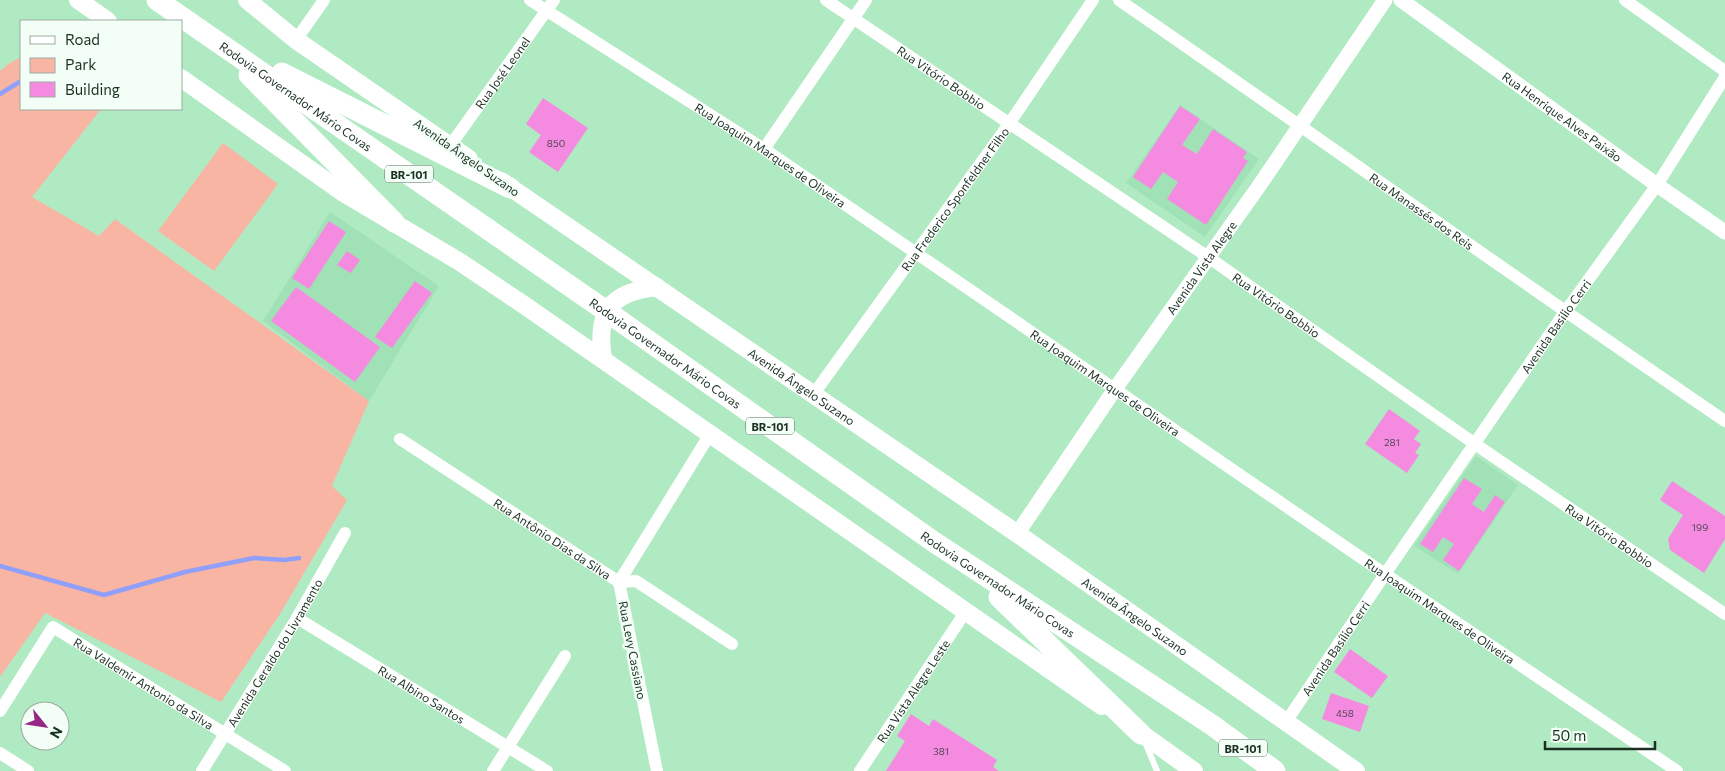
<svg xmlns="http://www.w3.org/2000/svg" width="1725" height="771" viewBox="0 0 1725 771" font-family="Commissioner,sans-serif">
  <rect width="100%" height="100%" fill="#b0eac3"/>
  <path fill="#a0e1b6" d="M 1180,105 L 1259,159 L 1205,237 L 1126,183 Z
    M 330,212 L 439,286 L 369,401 L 263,321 Z
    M 1476,456 L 1518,485 L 1458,574 L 1414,546 Z"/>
  <path fill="#f9b5a3" d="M 21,57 L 21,109 L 101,109 L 32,197 L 99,236 L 115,219 L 369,401 L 332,486 L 347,500 L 280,614 L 221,702 L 45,613 L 0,677 L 0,71 L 8,64 Z
    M 223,143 L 278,184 L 214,271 L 158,231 Z"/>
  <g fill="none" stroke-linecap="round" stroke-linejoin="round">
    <path stroke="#90a0fa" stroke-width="4.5" d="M 0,94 L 21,81
      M 0,566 L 104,595 L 185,572 L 254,558 L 284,560 L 299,558"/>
  </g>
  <path fill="#f58be0" d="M 543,98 L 588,128 L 558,172 L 529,152 L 541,135 L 526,124 Z
    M 1180,106 L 1200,119 L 1182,145 L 1197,154 L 1213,129 L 1247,152 L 1243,158 L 1248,161 L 1206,225 L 1167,199 L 1178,182 L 1163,172 L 1151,189 L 1133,177 Z
    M 329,221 L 346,232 L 309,289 L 292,278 Z
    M 347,251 L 360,260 L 351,273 L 337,265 Z
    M 415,281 L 432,293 L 392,348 L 375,337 Z
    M 296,287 L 380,347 L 355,382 L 271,321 Z
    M 1389,409 L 1420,431 L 1414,439 L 1421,444 L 1415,453 L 1419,455 L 1407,473 L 1365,444 Z
    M 1464,478 L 1482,489 L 1472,504 L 1484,512 L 1495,495 L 1505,502 L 1459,571 L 1443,560 L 1454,544 L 1443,537 L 1433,552 L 1420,544 Z
    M 1672,481 L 1725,516 L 1725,539 L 1704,573 L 1670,550 L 1668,539 L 1683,515 L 1660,500 Z
    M 1350,649 L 1388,676 L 1372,698 L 1334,672 Z
    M 1331,693 L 1369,706 L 1360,732 L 1322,719 Z
    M 911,714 L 929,726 L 933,719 L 997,760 L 993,767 L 999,771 L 886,771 L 905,741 L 897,736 Z"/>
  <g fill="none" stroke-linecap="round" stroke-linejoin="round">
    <path stroke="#fff" stroke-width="6" d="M 1145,742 L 1157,771"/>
    <g stroke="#fff" stroke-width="12">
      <path id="s1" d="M 530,0 L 764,149 L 1385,574 L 1677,771"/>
      <path id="s2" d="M 826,0 L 1208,257 L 1475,444 L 1725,614"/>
      <path id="s3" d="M 1119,0 C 1322,140 1522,283 1725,421"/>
      <path d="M 1625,0 L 1725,71"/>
      <path d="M 296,40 L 324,0"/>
      <path id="s4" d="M 450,146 L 554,0"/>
      <path d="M 764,149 L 866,0"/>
      <path id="s5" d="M 813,395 L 1009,124 L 1093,0"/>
      <path id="s6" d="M 400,439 L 619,582 L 636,581 L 732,644"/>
      <path id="s7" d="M 297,618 L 547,771"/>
      <path id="s8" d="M 0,711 L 53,627 L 285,771"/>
      <path id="s9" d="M 1286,722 L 1385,574 L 1565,312 L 1657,185 L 1725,77"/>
      <path d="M 0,753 L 28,771"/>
      <path id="s10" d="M 202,771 L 297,618 L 345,533"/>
      <path d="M 493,771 L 565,656"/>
      <path d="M 657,771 L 619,582 L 710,434"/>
      <path id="s11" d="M 860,771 L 966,611"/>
    </g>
    <g stroke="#fff" stroke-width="15">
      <path id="s12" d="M 1401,0 L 1657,185 L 1725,232"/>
      <path id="s13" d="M 1017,534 L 1115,389 L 1259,186 L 1385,0"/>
    </g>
    <g stroke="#fff" stroke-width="18">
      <path d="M 78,0 L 108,21"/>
      <path d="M 247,0 L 296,40 L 469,159"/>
      <path d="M 181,78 L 342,192 L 460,262 L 524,305 L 1102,706"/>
      <path id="s14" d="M 501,181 L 1022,537 L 1356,771"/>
      <path d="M 603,359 C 596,313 609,292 657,287"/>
      <path d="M 1131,726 L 1194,771"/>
    </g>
    <g stroke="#fff" stroke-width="21">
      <path id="s15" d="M 157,0 L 606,311 L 934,542 L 1212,725 L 1275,771"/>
      <path d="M 282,73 L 510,188"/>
      <path d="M 249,75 L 394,222"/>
      <path d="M 999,597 L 1141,734"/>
    </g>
  </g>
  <g text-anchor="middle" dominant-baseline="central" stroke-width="5" stroke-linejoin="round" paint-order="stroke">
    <g font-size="10" fill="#514852">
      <text x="556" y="143">850</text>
      <text x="1392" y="442">281</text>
      <text x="1700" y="527">199</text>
      <text x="1345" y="713">458</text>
      <text x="941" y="751">381</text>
    </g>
    <g fill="#f3fef6" stroke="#5b6e62" stroke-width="1">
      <rect x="385" y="165.5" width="48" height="17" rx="4"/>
      <rect x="746" y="417.5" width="48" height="17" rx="4"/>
      <rect x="1219" y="739.5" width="48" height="17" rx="4"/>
    </g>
    <g font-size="11" font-weight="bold" fill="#1a3122">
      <text x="409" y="174">BR-101</text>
      <text x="770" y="426">BR-101</text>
      <text x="1243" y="748">BR-101</text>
    </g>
    <g font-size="12" fill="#1a3122" stroke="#f3fef6">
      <text stroke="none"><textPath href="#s4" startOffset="90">Rua José Leonel</textPath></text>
      <text stroke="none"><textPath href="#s2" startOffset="139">Rua Vitório Bobbio</textPath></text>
      <text stroke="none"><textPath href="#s15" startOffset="169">Rodovia Governador Mário Covas</textPath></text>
      <text stroke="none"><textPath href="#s12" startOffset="199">Rua Henrique Alves Paixão</textPath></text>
      <text stroke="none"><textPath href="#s1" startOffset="286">Rua Joaquim Marques de Oliveira</textPath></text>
      <text transform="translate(467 157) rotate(35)">Avenida Ângelo Suzano</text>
      <text stroke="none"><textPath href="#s5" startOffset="242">Rua Frederico Sponfeldner Filho</textPath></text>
      <text stroke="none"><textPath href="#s3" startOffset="369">Rua Manassés dos Reis</textPath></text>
      <text stroke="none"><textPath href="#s13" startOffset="324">Avenida Vista Alegre</textPath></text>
      <text stroke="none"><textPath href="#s2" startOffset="544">Rua Vitório Bobbio</textPath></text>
      <text stroke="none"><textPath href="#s9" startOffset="479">Avenida Basilio Cerri</textPath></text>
      <text stroke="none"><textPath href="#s15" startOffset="619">Rodovia Governador Mário Covas</textPath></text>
      <text stroke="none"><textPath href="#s1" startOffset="691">Rua Joaquim Marques de Oliveira</textPath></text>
      <text stroke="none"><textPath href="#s14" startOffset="364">Avenida Ângelo Suzano</textPath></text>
      <text stroke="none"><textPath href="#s2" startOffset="949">Rua Vitório Bobbio</textPath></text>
      <text stroke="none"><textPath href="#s6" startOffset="182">Rua Antônio Dias da Silva</textPath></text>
      <text stroke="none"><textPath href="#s15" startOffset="1024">Rodovia Governador Mário Covas</textPath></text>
      <text stroke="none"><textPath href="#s1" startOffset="1096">Rua Joaquim Marques de Oliveira</textPath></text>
      <text stroke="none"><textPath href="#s14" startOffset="769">Avenida Ângelo Suzano</textPath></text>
      <text stroke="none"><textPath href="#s9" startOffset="89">Avenida Basílio Cerri</textPath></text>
      <text transform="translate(633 650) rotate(79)">Rua Levy Cassiano</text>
      <text stroke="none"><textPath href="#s10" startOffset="139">Avenida Geraldo do Livramento</textPath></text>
      <text stroke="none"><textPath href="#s8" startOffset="206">Rua Valdemir Antonio da Silva</textPath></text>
      <text stroke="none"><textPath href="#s11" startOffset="96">Rua Vista Alegre Leste</textPath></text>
      <text stroke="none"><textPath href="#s7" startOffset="146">Rua Albino Santos</textPath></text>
    </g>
  </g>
  <rect x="20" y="20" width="162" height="90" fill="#f3fef6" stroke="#9caca1"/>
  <rect x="30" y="36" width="25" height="8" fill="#ffffff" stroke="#9caca1"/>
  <text x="65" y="45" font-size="15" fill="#1a3122">Road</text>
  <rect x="30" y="58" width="25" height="15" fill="#f9b5a3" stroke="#9caca1"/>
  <text x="65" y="70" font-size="15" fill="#1a3122">Park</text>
  <rect x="30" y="82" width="25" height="15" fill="#f58be0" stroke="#9caca1"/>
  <text x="65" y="95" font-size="15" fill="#1a3122">Building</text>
  <g transform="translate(45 726) rotate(120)"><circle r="24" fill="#f3fef6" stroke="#9caca1"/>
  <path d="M0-4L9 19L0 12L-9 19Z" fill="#972786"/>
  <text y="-8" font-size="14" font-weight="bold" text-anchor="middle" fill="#1a3122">N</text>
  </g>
  <path d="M1545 741v8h110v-8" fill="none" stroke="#1a3122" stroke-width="2.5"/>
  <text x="1552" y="741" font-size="15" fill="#1a3122" stroke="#f3fef6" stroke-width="4" paint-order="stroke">50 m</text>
</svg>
